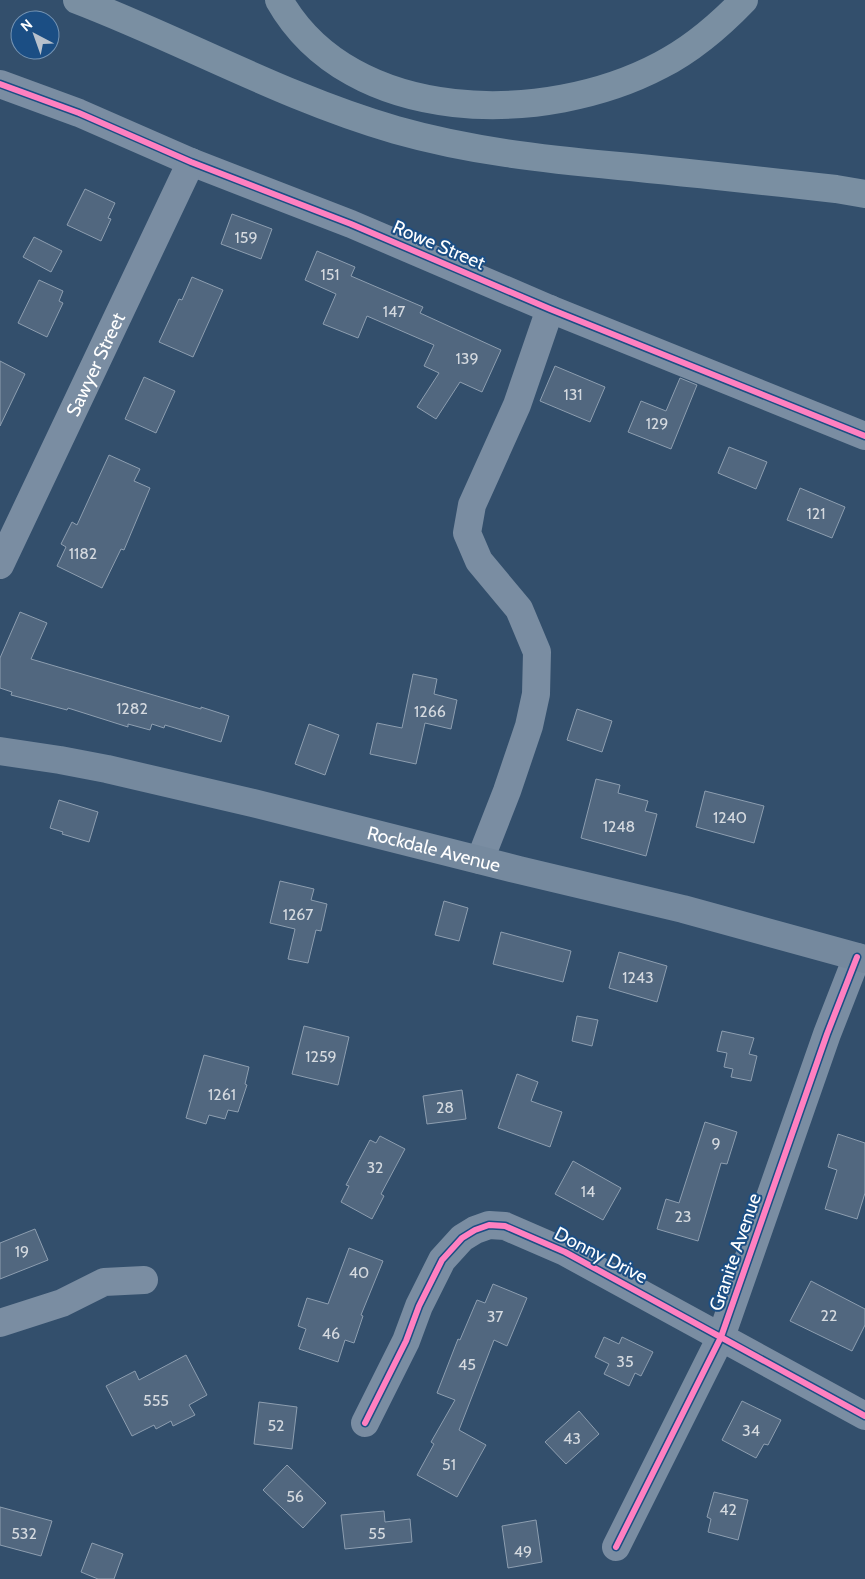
<svg xmlns="http://www.w3.org/2000/svg" width="865" height="1579" viewBox="0 0 865 1579" font-family="Cabin,sans-serif">
  <rect width="100%" height="100%" fill="#334f6c"/>
  <path fill="#51677f" stroke="#8d9eb0" d="M 85,189 L 115,203 L 108,218 L 111,219 L 101,241 L 67,225 Z
    M 232,214 L 272,229 L 261,259 L 221,244 Z
    M 34,237 L 62,251 L 51,272 L 23,257 Z
    M 317,251 L 355,267 L 351,276 L 423,307 L 420,313 L 501,350 L 482,392 L 460,382 L 436,419 L 417,407 L 439,373 L 424,366 L 434,345 L 367,316 L 358,338 L 323,324 L 336,294 L 305,280 Z
    M 192,277 L 223,290 L 193,357 L 159,342 L 179,299 L 182,300 Z
    M 39,280 L 63,291 L 59,301 L 63,303 L 47,337 L 18,323 Z
    M 0,361 L 25,374 L 0,426 Z
    M 555,366 L 605,387 L 590,422 L 540,401 Z
    M 144,377 L 175,391 L 156,433 L 125,419 Z
    M 680,378 L 697,385 L 671,449 L 628,432 L 641,401 L 666,411 Z
    M 729,447 L 767,462 L 756,489 L 718,473 Z
    M 109,455 L 140,469 L 134,481 L 150,488 L 124,550 L 121,549 L 102,588 L 57,566 L 66,547 L 61,544 L 72,522 L 77,525 Z
    M 800,488 L 845,507 L 832,538 L 787,520 Z
    M 20,612 L 47,623 L 31,659 L 201,709 L 201,707 L 229,716 L 221,742 L 165,725 L 164,728 L 152,724 L 150,730 L 128,724 L 128,727 L 68,708 L 67,710 L 11,695 L 12,692 L 0,688 L 0,658 Z
    M 413,674 L 437,679 L 434,694 L 457,700 L 451,729 L 425,723 L 416,764 L 370,754 L 377,723 L 402,728 Z
    M 577,709 L 612,721 L 602,752 L 567,740 Z
    M 309,724 L 339,735 L 325,775 L 295,764 Z
    M 596,779 L 620,785 L 618,793 L 648,801 L 645,811 L 657,814 L 646,856 L 581,838 Z
    M 705,791 L 764,806 L 754,843 L 696,827 Z
    M 59,800 L 98,812 L 89,842 L 62,834 L 63,832 L 50,828 Z
    M 280,881 L 314,889 L 311,900 L 327,904 L 321,931 L 316,930 L 308,963 L 288,959 L 295,929 L 270,923 Z
    M 444,901 L 468,908 L 459,941 L 435,935 Z
    M 501,932 L 571,951 L 563,982 L 493,964 Z
    M 619,952 L 667,966 L 657,1002 L 609,988 Z
    M 577,1016 L 598,1020 L 592,1046 L 572,1041 Z
    M 304,1026 L 349,1037 L 338,1085 L 292,1074 Z
    M 722,1031 L 754,1038 L 749,1054 L 757,1056 L 751,1081 L 731,1077 L 733,1069 L 724,1067 L 727,1053 L 717,1051 Z
    M 204,1055 L 249,1067 L 245,1084 L 247,1085 L 238,1112 L 228,1110 L 225,1119 L 209,1115 L 206,1124 L 186,1118 Z
    M 517,1074 L 538,1082 L 531,1101 L 562,1112 L 550,1147 L 498,1128 Z
    M 462,1090 L 466,1119 L 427,1124 L 423,1096 Z
    M 705,1122 L 737,1132 L 727,1164 L 721,1163 L 698,1241 L 657,1229 L 666,1199 L 679,1203 Z
    M 838,1134 L 865,1143 L 865,1193 L 857,1219 L 825,1209 L 837,1170 L 828,1167 Z
    M 380,1136 L 405,1149 L 381,1194 L 384,1196 L 372,1219 L 341,1202 L 349,1186 L 346,1185 L 370,1140 L 376,1143 Z
    M 573,1161 L 621,1188 L 603,1220 L 555,1194 Z
    M 35,1229 L 48,1260 L 0,1279 L 0,1243 Z
    M 349,1248 L 383,1261 L 361,1315 L 363,1316 L 354,1343 L 345,1340 L 338,1362 L 299,1349 L 306,1329 L 298,1326 L 307,1298 L 328,1304 Z
    M 811,1281 L 865,1309 L 865,1325 L 852,1351 L 790,1321 Z
    M 493,1284 L 527,1298 L 507,1346 L 494,1340 L 459,1430 L 486,1445 L 457,1497 L 417,1475 L 434,1444 L 431,1442 L 455,1400 L 437,1393 L 458,1339 L 460,1340 L 477,1300 L 485,1303 Z
    M 604,1337 L 619,1344 L 622,1337 L 653,1352 L 641,1376 L 635,1373 L 629,1386 L 604,1374 L 609,1364 L 595,1357 Z
    M 186,1355 L 207,1395 L 189,1405 L 195,1415 L 173,1426 L 171,1421 L 156,1429 L 154,1425 L 132,1436 L 106,1386 L 135,1371 L 139,1380 Z
    M 742,1401 L 781,1420 L 768,1445 L 764,1444 L 756,1458 L 722,1440 Z
    M 259,1402 L 297,1407 L 292,1449 L 254,1444 Z
    M 579,1411 L 599,1434 L 566,1464 L 545,1442 Z
    M 287,1465 L 326,1503 L 303,1528 L 263,1490 Z
    M 714,1492 L 748,1500 L 738,1540 L 708,1532 L 711,1519 L 707,1517 Z
    M 0,1507 L 52,1521 L 41,1556 L 0,1545 Z
    M 384,1511 L 385,1522 L 410,1519 L 412,1542 L 345,1549 L 341,1515 Z
    M 536,1520 L 542,1562 L 508,1568 L 502,1526 Z
    M 92,1543 L 123,1554 L 114,1579 L 98,1579 L 81,1572 Z"/>
  <g fill="none" stroke-linecap="round" stroke-linejoin="round">
    <g stroke="#7a8da2" stroke-width="28">
      <path d="M 0,84 L 79,113 L 191,162 L 351,224 L 550,309 L 865,436"/>
      <path id="s1" d="M 0,565 L 191,162"/>
      <path d="M 480,860 L 507,791 L 529,726 L 536,694 L 537,652 L 519,609 L 479,561 L 467,533 L 472,505 L 517,405 L 550,309"/>
      <path d="M 0,1323 L 62,1303 L 104,1282 L 144,1280"/>
      <path d="M 365,1423 L 406,1341 L 419,1306 L 442,1260 L 462,1238 L 475,1230 L 489,1225 L 505,1226 L 565,1252 L 865,1416"/>
      <path d="M 616,1547 L 721,1337 L 827,1034 L 857,957"/>
    </g>
    <path stroke="#75899e" stroke-width="28" id="s2" d="M 0,751 L 60,760 L 107,769 L 253,803 L 519,870 L 683,909 L 865,959"/>
    <path stroke="#7a8fa2" stroke-width="28" d="M 77,0 C 184,41 285,98 396,130 C 470,151 544,159 619,166 C 692,173 764,181 836,189 L 865,194
      M 279,0 C 351,127 546,126 661,65 C 692,49 720,25 744,0"/>
    <g stroke="#1b4e84" stroke-width="9">
      <path id="cycleway" d="M 0,84 L 79,113 L 191,162 L 351,224 L 550,309 L 865,436
        M 365,1423 L 406,1341 L 419,1306 L 442,1260 L 462,1238 L 475,1230 L 489,1225 L 505,1226 L 565,1252 L 865,1416
        M 616,1547 L 721,1337 L 827,1034 L 857,957"/>
    </g>
    <use href="#cycleway" stroke="#ff80c0" stroke-width="6"/>
  </g>
  <g text-anchor="middle" dominant-baseline="central" stroke-width="4" stroke-linejoin="round" paint-order="stroke">
    <g font-size="16" fill="#d4d9df">
      <text x="246" y="237">159</text>
      <text x="330" y="274">151</text>
      <text x="394" y="311">147</text>
      <text x="467" y="358">139</text>
      <text x="573" y="394">131</text>
      <text x="657" y="423">129</text>
      <text x="816" y="513">121</text>
      <text x="83" y="553">1182</text>
      <text x="132" y="708">1282</text>
      <text x="430" y="711">1266</text>
      <text x="730" y="817">1240</text>
      <text x="619" y="826">1248</text>
      <text x="298" y="914">1267</text>
      <text x="638" y="977">1243</text>
      <text x="321" y="1056">1259</text>
      <text x="222" y="1094">1261</text>
      <text x="445" y="1107">28</text>
      <text x="716" y="1143">9</text>
      <text x="375" y="1167">32</text>
      <text x="588" y="1191">14</text>
      <text x="683" y="1216">23</text>
      <text x="22" y="1251">19</text>
      <text x="359" y="1272">40</text>
      <text x="829" y="1315">22</text>
      <text x="495" y="1316">37</text>
      <text x="331" y="1333">46</text>
      <text x="625" y="1361">35</text>
      <text x="467" y="1364">45</text>
      <text x="156" y="1400">555</text>
      <text x="276" y="1425">52</text>
      <text x="751" y="1430">34</text>
      <text x="572" y="1438">43</text>
      <text x="449" y="1464">51</text>
      <text x="295" y="1496">56</text>
      <text x="728" y="1509">42</text>
      <text x="24" y="1533">532</text>
      <text x="377" y="1533">55</text>
      <text x="523" y="1551">49</text>
    </g>
    <g font-size="19" fill="#fff" stroke="#1b4e84">
      <text transform="translate(439 245) rotate(23)">Rowe Street</text>
      <text stroke="none"><textPath href="#s1" startOffset="222">Sawyer Street</textPath></text>
      <text stroke="none"><textPath href="#s2" startOffset="445">Rockdale Avenue</textPath></text>
      <text transform="translate(735 1252) rotate(-71)">Granite Avenue</text>
      <text transform="translate(601 1255) rotate(27)">Donny Drive</text>
    </g>
  </g>
  <g transform="translate(35 35) rotate(319)"><circle r="24" fill="#1b4e84" stroke="#7695b5"/>
  <path d="M0-4L9 19L0 12L-9 19Z" fill="#b8c1cc"/>
  <text y="-8" font-size="14" font-weight="bold" text-anchor="middle" fill="#ffffff">N</text>
  </g>
</svg>
